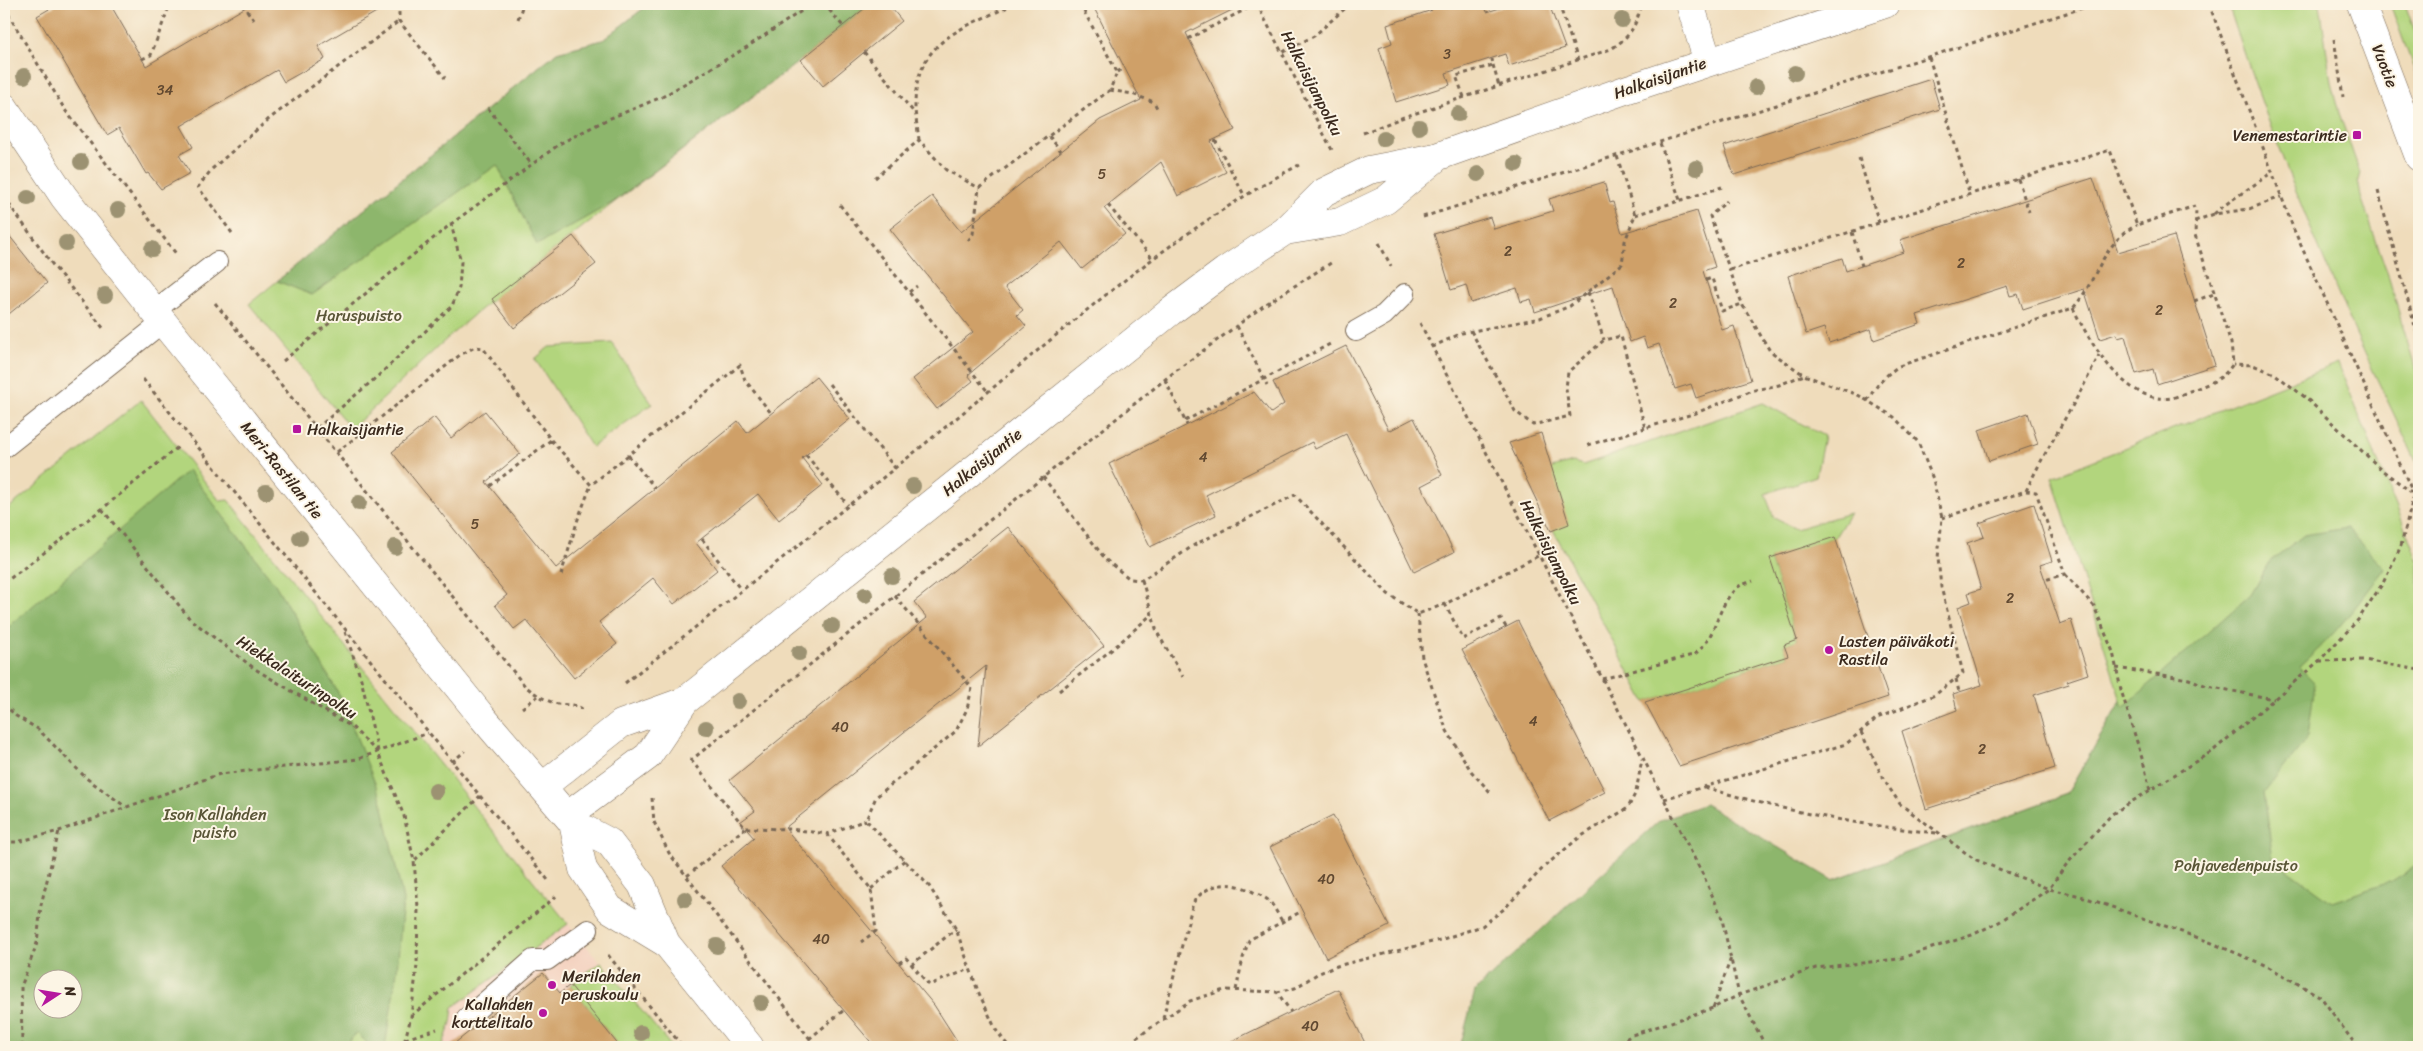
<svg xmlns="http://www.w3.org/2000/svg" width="2423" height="1051" viewBox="0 0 2423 1051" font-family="Sriracha,sans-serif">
  <rect width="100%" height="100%" fill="#fcf5e5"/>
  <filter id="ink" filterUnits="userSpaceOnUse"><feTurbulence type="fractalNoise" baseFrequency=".02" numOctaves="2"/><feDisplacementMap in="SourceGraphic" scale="10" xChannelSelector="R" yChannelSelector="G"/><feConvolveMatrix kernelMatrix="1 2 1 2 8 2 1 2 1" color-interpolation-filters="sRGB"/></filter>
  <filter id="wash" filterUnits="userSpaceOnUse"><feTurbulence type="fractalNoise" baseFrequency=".0096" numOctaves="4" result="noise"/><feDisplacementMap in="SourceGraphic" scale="20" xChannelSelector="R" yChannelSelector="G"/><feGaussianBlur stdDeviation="1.12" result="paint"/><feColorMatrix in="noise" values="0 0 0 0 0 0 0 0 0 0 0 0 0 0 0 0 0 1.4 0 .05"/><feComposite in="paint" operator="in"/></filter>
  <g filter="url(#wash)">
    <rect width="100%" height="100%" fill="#efdcbb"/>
    <path fill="#f4d3c1" d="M 568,924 L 672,1047 L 442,1047 L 451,1023 L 452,1007 Z"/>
    <path fill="#b2d57d" stroke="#76804e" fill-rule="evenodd" d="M 649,4 L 870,4 C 746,105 616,197 493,299 C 443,339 398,386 351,429 L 249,304 L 557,52 L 603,40 Z
      M 2228,4 L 2320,4 L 2331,82 L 2339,113 L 2360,173 L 2358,180 L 2361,197 L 2388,275 L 2419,382 L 2419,468 C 2399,423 2376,379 2356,334 C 2308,226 2264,116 2228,4 Z
      M 2390,4 L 2405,4 L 2419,43 L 2419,83 Z
      M 612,343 L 652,404 L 592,447 L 535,359 L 549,347 Z
      M 2338,363 L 2419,563 L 2419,1047 L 1522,1047 L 1833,880 L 2067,794 L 2121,701 L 2052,477 Z
      M 141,400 L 220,501 L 228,500 L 568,924 L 453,1007 L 451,1023 L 442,1047 L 4,1047 L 4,512 ZM 42,978 L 72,978 L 72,1008 L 42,1008 Z
      M 1763,403 L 1824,436 L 1816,476 L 1765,494 L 1774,518 L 1796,529 L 1850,513 L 1835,537 L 1770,559 L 1797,640 L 1784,645 L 1788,656 L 1645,702 L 1542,509 L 1552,468 L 1573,462 L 1583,465 Z
      M 601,962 L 672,1047 L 620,1047 L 570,985 Z"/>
    <path fill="#8db66c" stroke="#647045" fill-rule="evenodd" d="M 649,4 L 870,4 L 801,60 L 612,203 L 537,245 L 497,165 L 312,295 L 277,281 L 557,52 L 603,40 Z
      M 188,470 L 275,584 L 340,696 L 381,798 L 403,900 L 397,971 L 385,1047 L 371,1047 L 357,1033 L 343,1047 L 4,1047 L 4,631 ZM 42,978 L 72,978 L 72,1008 L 42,1008 Z
      M 2347,528 L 2385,568 C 2359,603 2333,638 2299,667 L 2315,683 L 2308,737 L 2264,793 L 2273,859 L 2332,902 L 2392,881 L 2419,864 L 2419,1047 L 1460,1047 L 1475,991 L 1660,820 L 1705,804 L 1833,880 L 2067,794 L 2121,701 L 2123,708 L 2250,595 L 2269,562 L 2304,535 Z"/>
    <g id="blocks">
      <path fill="#cfa068" d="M 58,4 L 110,4 L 146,66 L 251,4 L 390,4 L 318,46 L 325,59 L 284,82 L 277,70 L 181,126 L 193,147 L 179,155 L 190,173 L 161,189 L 148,173 L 146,174 L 119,128 L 107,135 L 37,16 Z
        M 870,4 L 888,4 L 902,21 L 823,86 L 801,60 Z
        M 1092,4 L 1244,4 L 1186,33 L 1235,130 L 1211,141 L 1226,172 L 1178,196 L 1161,162 L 1104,208 L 1125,234 L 1082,269 L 1061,242 L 1005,287 L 1023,310 L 1017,315 L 1026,326 L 968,375 L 973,381 L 937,409 L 913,379 L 973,332 L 890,229 L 932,196 L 961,232 L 1100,120 L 1141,100 Z
        M 1429,4 L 1484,4 L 1487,12 L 1513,4 L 1549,4 L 1565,48 L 1509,66 L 1505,54 L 1446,73 L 1450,85 L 1396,102 L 1379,48 L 1392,43 L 1387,25 L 1432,10 Z
        M 1931,79 L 1940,109 L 1734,175 L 1724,146 Z
        M 2093,178 L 2118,252 L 2174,236 L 2215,365 L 2157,384 L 2153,369 L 2136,374 L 2125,336 L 2118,338 L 2116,334 L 2100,339 L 2084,289 L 2023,309 L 2018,294 L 2010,296 L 2007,286 L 1917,315 L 1920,324 L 1874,340 L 1871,329 L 1829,343 L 1824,328 L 1806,334 L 1788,276 L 1842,258 L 1846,271 L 1904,252 L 1900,240 Z
        M 1604,182 L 1610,203 L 1613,202 L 1622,233 L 1697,211 L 1715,267 L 1703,271 L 1722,330 L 1734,326 L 1751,380 L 1696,398 L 1691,384 L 1675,389 L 1659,344 L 1647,348 L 1643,337 L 1630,342 L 1613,286 L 1535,312 L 1531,299 L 1521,302 L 1517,288 L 1471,303 L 1466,285 L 1451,290 L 1434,234 L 1490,217 L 1494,229 L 1553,211 L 1549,199 Z
        M 4,229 L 47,283 L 4,318 Z
        M 573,236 L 596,264 L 514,328 L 492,299 Z
        M 1346,346 L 1389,431 L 1414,418 L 1442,475 L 1421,486 L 1454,552 L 1414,572 L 1346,434 L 1315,449 L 1312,442 L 1206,495 L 1216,515 L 1150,547 L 1109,464 L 1254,392 L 1271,413 L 1284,404 L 1273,382 Z
        M 816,377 L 850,419 L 802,458 L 823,485 L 779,520 L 758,494 L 696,543 L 717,570 L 674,604 L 653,578 L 599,622 L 617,644 L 574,678 L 526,620 L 514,629 L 495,605 L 507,595 L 392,452 L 434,417 L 451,438 L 485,411 L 520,454 L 486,482 L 556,568 L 738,421 L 747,433 Z
        M 2028,413 L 2038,444 L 1989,461 L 1979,430 Z
        M 1541,433 L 1569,524 L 1551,531 L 1509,443 Z
        M 2034,504 L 2052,561 L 2040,565 L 2060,624 L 2071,620 L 2088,674 L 2067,681 L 2069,684 L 2034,695 L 2055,768 L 1926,809 L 1902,731 L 1957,710 L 1953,694 L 1982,685 L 1958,607 L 1971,602 L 1968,593 L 1981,589 L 1967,543 L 1984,537 L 1979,523 Z
        M 1008,527 L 1104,646 L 978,746 L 986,666 L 785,828 L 934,1005 L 961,1047 L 875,1047 L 721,866 L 754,838 L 740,822 L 755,811 L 730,780 L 927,618 L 914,602 Z
        M 1835,537 L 1888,697 L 1679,766 L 1645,702 L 1788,656 L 1784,645 L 1797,640 L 1770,558 Z
        M 1518,621 L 1605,792 L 1549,821 L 1462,650 Z
        M 1333,815 L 1389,926 L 1326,958 L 1270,847 Z
        M 543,973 L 560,993 L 570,985 L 620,1047 L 450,1047 Z
        M 1338,989 L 1367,1047 L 1220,1047 L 1291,1012 Z"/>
    </g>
  </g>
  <g filter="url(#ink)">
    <use href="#blocks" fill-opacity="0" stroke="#7a6855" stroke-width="1"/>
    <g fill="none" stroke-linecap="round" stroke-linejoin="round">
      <g stroke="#7a6855" stroke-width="22">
        <path id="service" d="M 154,311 L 217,262
          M 1356,331 L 1384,315 L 1405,294
          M 4,448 L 163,322
          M 467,1018 L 533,960 L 547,960 L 588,930"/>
      </g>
      <g stroke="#7a6855" stroke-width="29">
        <path id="minor" d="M 1690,4 L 1708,62"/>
      </g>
      <g stroke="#7a6855" stroke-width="29">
        <path id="tertiary" d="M 4,107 L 64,197 L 163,322 L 483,718 L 573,823 L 609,842 L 642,885 L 666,943 L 750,1047
          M 1285,231 L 1340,222 L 1386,200 L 1435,159
          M 542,787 L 621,724 L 685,701
          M 567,816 L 648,756 L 685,701 L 1170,312 L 1225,271 L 1285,231 L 1324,192 L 1369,170 L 1436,157 L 1628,89 L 1885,4
          M 573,823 L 583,869 L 610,909 L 666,943"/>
      </g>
      <g stroke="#7a6855" stroke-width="29">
        <path id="primary" d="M 2361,4 L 2419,157"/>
      </g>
      <path stroke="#7a6855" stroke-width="3" stroke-dasharray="4 4" stroke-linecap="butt" d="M 242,4 L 254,20
        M 399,4 L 399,21 L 445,78
        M 824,4 L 843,26
        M 1257,4 L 1332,150
        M 1559,4 L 1578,60
        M 2209,4 L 2294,230 L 2419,506
        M 4,7 L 65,110 L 177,255
        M 518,19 L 523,4
        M 1188,39 L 1256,4
        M 2334,39 L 2343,97
        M 864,52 L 916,115
        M 1283,52 L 1314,36 L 1350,4
        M 1929,57 L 1970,195
        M 142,59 L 151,55 L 170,4
        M 1493,65 L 1499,86
        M 1117,72 L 1124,68
        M 1110,90 L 1132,94 L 1154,102 L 1157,108
        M 1464,97 L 1456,76 L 1493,65 L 1492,59
        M 488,108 L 532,165
        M 1363,133 L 1404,117 L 1611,49 C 1631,36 1635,27 1642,4
        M 1049,136 L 1061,151
        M 919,140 C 918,129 915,117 915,106 C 915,39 964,28 1014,4
        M 1215,140 L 1244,195
        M 1660,143 L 1680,200
        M 1859,158 L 1879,223
        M 875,178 L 919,140 L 946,170 L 979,188 L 1110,90 L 1117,72 L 1080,4
        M 2018,179 L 2029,212
        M 2378,191 L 2419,341
        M 4,197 L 52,264 L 104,329
        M 840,205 L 988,392
        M 1108,205 L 1152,258
        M 4,214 L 11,208
        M 2214,214 C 2232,198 2253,187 2272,172
        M 1635,215 L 1722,187
        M 1423,217 L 2095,4
        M 2195,221 L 2214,214 L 2249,209 L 2281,197
        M 1852,232 L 1862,266
        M 232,233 L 198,187 L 212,169 L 269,119 L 399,21
        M 968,241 L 973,234 L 979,188
        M 1379,243 L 1391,266
        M 1730,270 L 2110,150 L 2137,225 L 2195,206
        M 1706,280 L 1712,278 L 1722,311 L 1742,304
        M 909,292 L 917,286
        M 1588,292 L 1604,340
        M 2194,301 L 2214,294
        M 215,303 L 525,686 C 535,694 546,701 558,704 C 566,705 576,704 582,709
        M 2073,308 C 2090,343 2125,404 2171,398 C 2178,397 2186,392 2193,390 C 2212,382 2221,381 2233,364 L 2231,343 L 2195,235 L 2196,209
        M 1420,323 L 1704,877 L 1721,915 L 1739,995 L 1766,1047
        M 1237,326 L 1267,385
        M 1471,331 L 1515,411 L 1533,425 L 1570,416 L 1566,388 L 1568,372 L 1604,340 L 1621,336 L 1645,428 L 1696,413 L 1750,391 L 1779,385 L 1804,375
        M 1432,347 L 1462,333 L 1540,318 L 1570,306 L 1622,264 L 1625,241 L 1635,215 L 1617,156
        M 283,361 L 451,224 L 561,143 L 606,120 L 662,97 L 747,47 L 812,4
        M 143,379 L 548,880
        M 1165,380 L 1187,425
        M 829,384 L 895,468
        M 1867,401 C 1876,386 1884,376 1899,366 L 2073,308 C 2097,282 2102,242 2137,225
        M 1185,421 L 1330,344
        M 317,428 L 378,376 L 452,306 L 459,288 L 461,262 L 451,224
        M 1588,445 L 1645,428
        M 337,452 L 460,355 L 475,347 L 483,348 L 551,440 L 591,485 L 740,365 L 745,380 L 771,413
        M 628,455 L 655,488
        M 806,455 L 848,505
        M 1043,477 L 1106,560 L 1130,579 L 1142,580 L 1196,544 L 1295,495 L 1388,594 L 1418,614 L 1445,604
        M 490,486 L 551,440
        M 2026,491 C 2048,444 2077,402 2099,355
        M 102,509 L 190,619 L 255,669 L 352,727 L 378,753 L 404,816 L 414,861 L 418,907 L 417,965 L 411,1017 L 403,1047
        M 1942,518 L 2026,491 L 2036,492 L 2065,574 L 2045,580
        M 702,539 L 741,590
        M 2065,574 L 2094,606 L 2113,652 L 2121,690 L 2145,768 L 2150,791
        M 561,575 L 578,519 L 591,485
        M 1142,580 L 1157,632 L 1183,677
        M 4,583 L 102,509 L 178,447
        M 895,596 L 972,688 L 967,709 L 956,731 L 876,797 L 866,820 L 929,886 L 956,929 L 978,991 L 996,1030 L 1009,1047
        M 1418,614 L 1422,658 L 1446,729 L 1471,771 L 1491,793
        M 1506,627 L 1501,619 L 1463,639 L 1445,604 L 1538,556
        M 345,632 L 361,679 L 378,751
        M 2319,661 L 2364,660 L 2419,670
        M 2116,668 L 2189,679 L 2207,686 L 2274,699
        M 1602,679 L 1693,655 C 1717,641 1716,604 1738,587 C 1742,584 1748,583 1753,581
        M 1956,679 L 1959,692
        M 625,683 C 737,594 849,506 959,416 C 1068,326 1174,231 1299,165
        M 1059,691 L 1115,647 L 1152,614
        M 4,704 L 16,716 L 38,729 L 86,778 L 126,807
        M 522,708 L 538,696
        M 1861,732 L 1884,780 L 1900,804 L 1974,859 L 2049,889 L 2081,896 L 2207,941 L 2267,966 L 2321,997 L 2357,1047
        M 691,760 L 745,828 L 791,829 L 827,834 L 866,820
        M 690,761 L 1173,373 L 1266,304 L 1334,261
        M 452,762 L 465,751
        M 1705,787 C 1781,811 1858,825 1937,833
        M 652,798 L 654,822 L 669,853 L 816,1047
        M 1664,799 L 1846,744 L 1877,718 L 1935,695 L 1963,673 L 1941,587 L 1938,558 L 1942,518 L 1933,479 L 1918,442 L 1894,417 L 1858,395 L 1804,375 L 1770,351 L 1743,306 L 1710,216 L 1727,201
        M 827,834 L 871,889 L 876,931 L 861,942
        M 4,842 L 17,842 L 59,831 L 220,774 L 358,759 L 428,733
        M 415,860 L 480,796
        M 687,876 L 745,828
        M 871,889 L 906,859
        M 608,955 L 683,1047
        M 899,963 L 906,958 L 929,985 L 970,969
        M 911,965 L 956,929
        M 1236,990 L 1243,958 L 1249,940 L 1302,911
        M 1277,992 L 1295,988 L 1317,974 L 1337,966 L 1440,940 L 1482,926 L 1504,909 L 1545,866 L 1580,837 L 1628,808 L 1636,792 L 1642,759
        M 1713,1008 L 1731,958
        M 411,1016 L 559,894
        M 1163,1018 L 1193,903 C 1208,881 1233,880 1255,893 C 1260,895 1266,898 1269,901 C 1274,906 1278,915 1282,921
        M 405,1039 L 437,1029
        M 809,1039 L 844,1010
        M 22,1047 L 21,987 L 37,943 L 41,905 L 59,831
        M 77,1047 L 83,1044
        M 1123,1047 L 1190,1001 L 1224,990 L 1277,992 L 1291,1012
        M 1612,1047 L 1632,1035 L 1713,1008 L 1739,995 L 1816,968 L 1898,959 L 1972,935 L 1999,922 L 2049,889 L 2066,865 L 2112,814 L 2214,750 L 2319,661 L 2358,620 L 2383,583 L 2401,546 L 2414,494 L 2383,471 L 2306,398 L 2275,374 L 2253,365 L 2233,364"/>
      <use href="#service" stroke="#fff" stroke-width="20"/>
      <use href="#minor" stroke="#fff" stroke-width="28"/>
      <use href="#tertiary" stroke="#fff" stroke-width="28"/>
      <use href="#primary" stroke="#fff" stroke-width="28"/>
    </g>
    <g fill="#9c9272">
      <circle cx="1622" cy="20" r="8"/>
      <circle cx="1795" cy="73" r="8"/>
      <circle cx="24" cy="76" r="8"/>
      <circle cx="1756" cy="87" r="8"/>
      <circle cx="1458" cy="114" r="8"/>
      <circle cx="1419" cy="127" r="8"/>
      <circle cx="1384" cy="139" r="8"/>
      <circle cx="81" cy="162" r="8"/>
      <circle cx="1516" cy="164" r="8"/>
      <circle cx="1696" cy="168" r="8"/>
      <circle cx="1478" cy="174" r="8"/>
      <circle cx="28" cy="198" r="8"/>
      <circle cx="118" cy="210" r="8"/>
      <circle cx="66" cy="243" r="8"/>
      <circle cx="152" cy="249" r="8"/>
      <circle cx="105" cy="295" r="8"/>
      <circle cx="913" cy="486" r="8"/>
      <circle cx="266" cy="492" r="8"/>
      <circle cx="359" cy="503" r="8"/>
      <circle cx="300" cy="538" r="8"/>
      <circle cx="395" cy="547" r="8"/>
      <circle cx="892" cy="576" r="8"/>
      <circle cx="865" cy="595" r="8"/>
      <circle cx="832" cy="626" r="8"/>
      <circle cx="799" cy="653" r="8"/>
      <circle cx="738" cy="701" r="8"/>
      <circle cx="706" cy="728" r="8"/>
      <circle cx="436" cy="791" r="8"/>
      <circle cx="685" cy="899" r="8"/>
      <circle cx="717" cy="946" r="8"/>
      <circle cx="761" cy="1003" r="8"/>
      <circle cx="641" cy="1033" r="8"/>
    </g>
  </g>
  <g fill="#b5179e" stroke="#fcf5e5" stroke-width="2">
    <rect x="2352" y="130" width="10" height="10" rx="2.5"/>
    <rect x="292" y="424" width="10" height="10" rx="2.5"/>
    <circle cx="1829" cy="650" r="5"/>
    <circle cx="552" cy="985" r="5"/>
    <circle cx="543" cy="1013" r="5"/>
  </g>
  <g text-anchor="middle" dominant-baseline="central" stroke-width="4" stroke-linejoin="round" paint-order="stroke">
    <g font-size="14" fill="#604830">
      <text x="1447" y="54">3</text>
      <text x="165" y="90">34</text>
      <text x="1102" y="174">5</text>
      <text x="1508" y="251">2</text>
      <text x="1961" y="263">2</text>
      <text x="1673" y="303">2</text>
      <text x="2159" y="310">2</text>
      <text x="1203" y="457">4</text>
      <text x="475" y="524">5</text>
      <text x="2010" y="598">2</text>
      <text x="1533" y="721">4</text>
      <text x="840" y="727">40</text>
      <text x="1982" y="749">2</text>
      <text x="1326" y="879">40</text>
      <text x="821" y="939">40</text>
      <text x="1310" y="1026">40</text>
    </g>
    <g font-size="16" fill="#3b2a1e" stroke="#fcf5e5">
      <text transform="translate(2385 66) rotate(69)">Vuotie</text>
      <text transform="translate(1660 78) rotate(-19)">Halkaisijantie</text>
      <text transform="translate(1312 83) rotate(63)">Halkaisijanpolku</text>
      <text transform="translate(982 462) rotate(-39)">Halkaisijantie</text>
      <text transform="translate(282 470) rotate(51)">Meri-Rastilan tie</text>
      <text transform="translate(1551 552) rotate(63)">Halkaisijanpolku</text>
      <text transform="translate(297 677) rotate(33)">Hiekkalaiturinpolku</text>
    </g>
    <g font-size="16" fill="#3b2a1e" stroke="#fcf5e5" text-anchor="start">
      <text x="2347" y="135" text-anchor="end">Venemestarintie</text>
      <text x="307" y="429">Halkaisijantie</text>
      <text x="1839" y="641">Lasten päiväkoti<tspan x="1839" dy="18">Rastila</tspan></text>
      <text x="562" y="976">Merilahden<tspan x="562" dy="18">peruskoulu</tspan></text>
      <text x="533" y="1004" text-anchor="end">Kallahden<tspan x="533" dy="18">korttelitalo</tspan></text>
    </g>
    <g font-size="16" fill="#595536" stroke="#fcf5e5">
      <text x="359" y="315">Haruspuisto</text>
      <text x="215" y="814">Ison Kallahden<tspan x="215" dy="18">puisto</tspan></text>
      <text x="2236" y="865">Pohjavedenpuisto</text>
    </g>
  </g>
  <rect width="2423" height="1051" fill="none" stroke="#fcf5e5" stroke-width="20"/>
  <g transform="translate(58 994) rotate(78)"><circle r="24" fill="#fcf5e5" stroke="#afa495"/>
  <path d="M0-4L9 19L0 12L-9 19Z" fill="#b5179e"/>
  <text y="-8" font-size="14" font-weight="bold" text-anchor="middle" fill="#3b2a1e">N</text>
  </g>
</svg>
